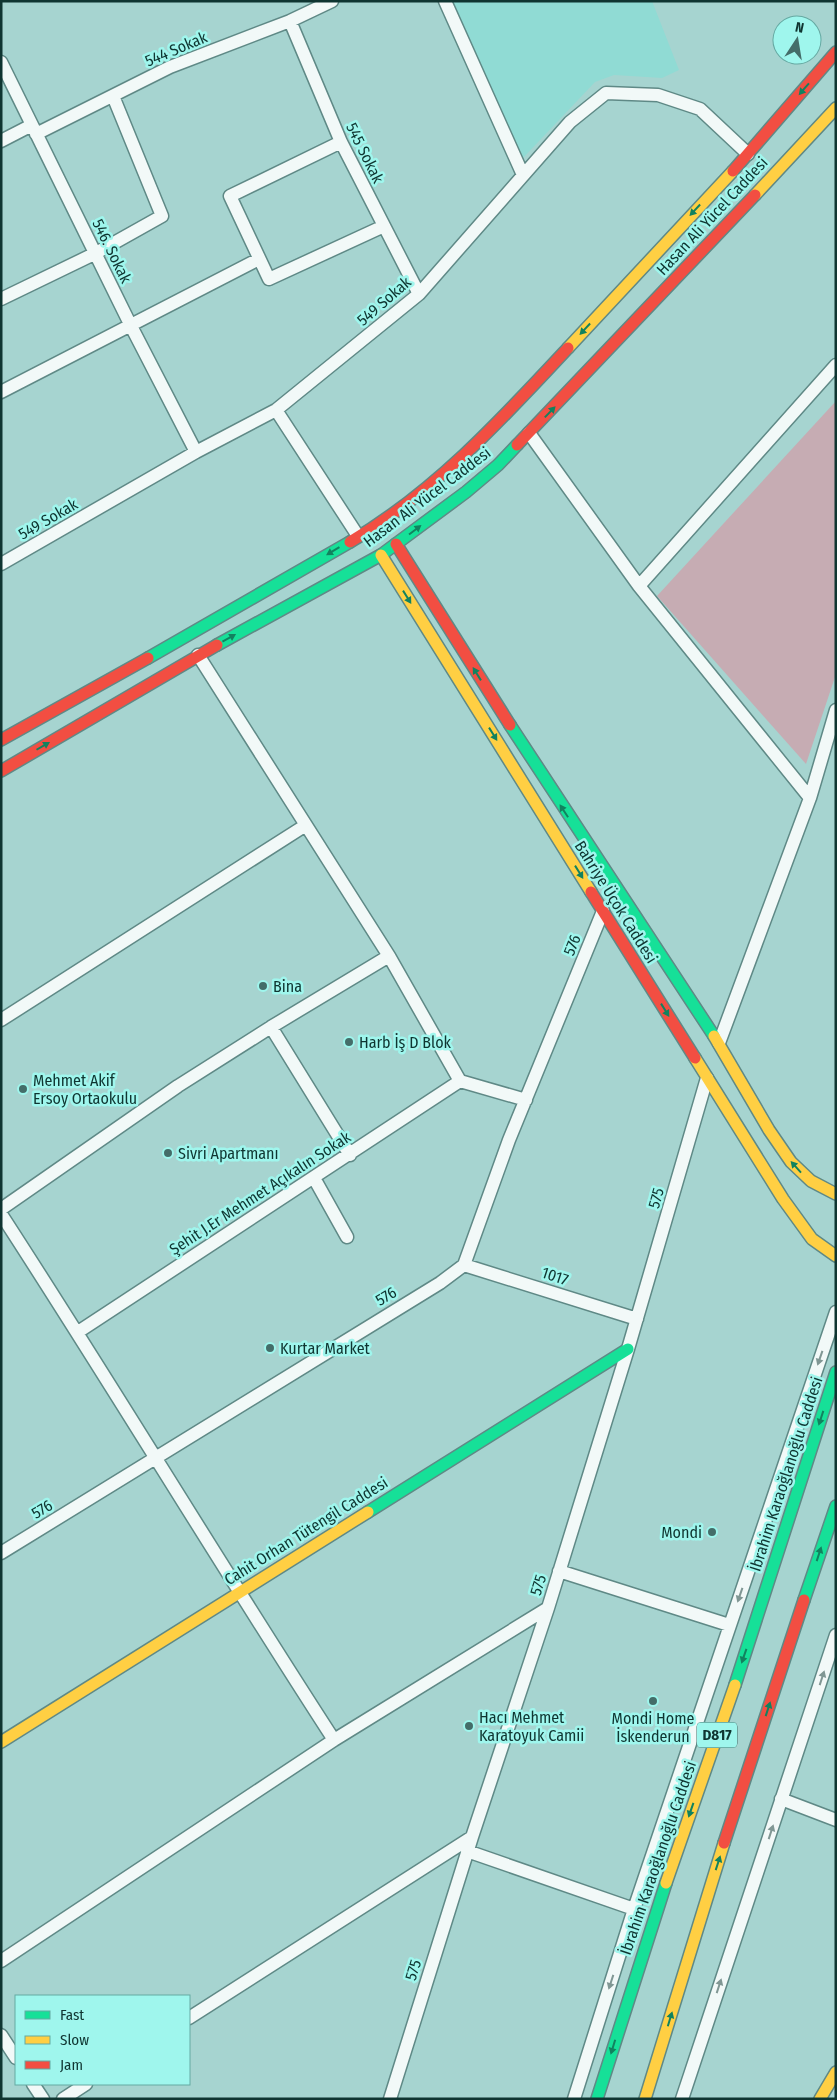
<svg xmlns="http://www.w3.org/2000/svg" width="837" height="2100" viewBox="0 0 837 2100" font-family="'Fira Sans Condensed',sans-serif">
  <rect width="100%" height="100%" fill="#a6d4d0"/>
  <path fill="#90dbd4" d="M 447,1 L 652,1 L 679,70 L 662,78 L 614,75 L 595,82 L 523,158 Z"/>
  <path fill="#c6acb3" d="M 836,401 L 836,674 L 806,764 L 657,596 Z"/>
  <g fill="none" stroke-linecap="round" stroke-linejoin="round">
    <g stroke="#5f8986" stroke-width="15">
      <path id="street" d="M 445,1 L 523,175
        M 290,21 L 341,142 L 419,294
        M 1,62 L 131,326 L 196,452
        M 36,134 L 170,67 L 290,21 L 332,1
        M 1,141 L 32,125
        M 341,142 L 230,196 L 269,279 L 384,226
        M 1,299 L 96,253 L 162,216 L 113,96
        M 1,392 L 259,259
        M 276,410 L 358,536
        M 529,433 L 639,586 L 810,798
        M 1,564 L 196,452 L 276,410 L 419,294 L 570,122 L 606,93 L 658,95 L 700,109 L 748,154
        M 639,586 L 836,365
        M 198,655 L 389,956 L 460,1081 L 526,1100
        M 1,1020 L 306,825
        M 271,1027 L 350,1155
        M 719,1043 L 810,798 L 836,710
        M 314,1178 L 347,1237
        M 1,1209 L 178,1086 L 271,1027 L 389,956
        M 1,1214 C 114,1388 221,1566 334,1740
        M 464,1265 L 637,1319
        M 78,1332 L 460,1081
        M 1,1553 L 440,1283 L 464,1265 L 509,1140 L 603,911
        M 559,1571 L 729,1625
        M 781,1799 L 836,1820
        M 467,1851 L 634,1909
        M 1,1961 L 334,1740 L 548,1608
        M 189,2018 L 472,1837
        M 1,2035 L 16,2058
        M 33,2084 L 43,2099
        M 63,2099 L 86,2084
        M 390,2099 L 472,1837 L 548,1608 L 628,1349 L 707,1078
        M 574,2099 L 634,1909 L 836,1312
        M 682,2099 L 836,1635"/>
    </g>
    <g stroke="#5f8986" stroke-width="14">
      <path id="fast" d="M 217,645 L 381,555 L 466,492 L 498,465 L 517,445
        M 148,658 L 350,542
        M 510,725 L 714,1036
        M 368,1512 L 628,1349
        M 804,1600 L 836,1506
        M 735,1685 L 836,1372
        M 597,2099 L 666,1883"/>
    </g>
    <g stroke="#5f8986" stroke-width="14">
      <path id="slow" d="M 755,195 L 836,108
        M 568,348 L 733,171
        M 381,555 L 591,892
        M 714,1036 L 769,1130 L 791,1162 L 811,1181 L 836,1194
        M 695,1058 L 783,1199 L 812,1239 L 836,1256
        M 1,1742 L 368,1512
        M 666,1883 L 735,1685
        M 645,2099 L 724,1843
        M 820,2099 L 836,2072"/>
    </g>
    <g stroke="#5f8986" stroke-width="14">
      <path id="jam" d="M 733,171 L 836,52
        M 517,445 L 755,195
        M 350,542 C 435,492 502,419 568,348
        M 396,544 L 510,725
        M 1,740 L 148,658
        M 1,771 L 217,645
        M 591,892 L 695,1058
        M 724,1843 L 804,1600"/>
    </g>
    <use href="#street" stroke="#f2f9f8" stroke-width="12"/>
    <use href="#fast" stroke="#16e098" stroke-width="11"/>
    <use href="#slow" stroke="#ffcf43" stroke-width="11"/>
    <use href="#jam" stroke="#f24e42" stroke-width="11"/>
  </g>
  <defs><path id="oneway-solid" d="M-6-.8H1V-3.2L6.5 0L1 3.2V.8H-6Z" transform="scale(1.25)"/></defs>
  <g fill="#12825f">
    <use href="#oneway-solid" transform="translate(804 89) rotate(131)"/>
    <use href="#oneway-solid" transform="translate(695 210) rotate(133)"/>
    <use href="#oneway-solid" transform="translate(585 329) rotate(133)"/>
    <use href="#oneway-solid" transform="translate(550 412) rotate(-46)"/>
    <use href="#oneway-solid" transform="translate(415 530) rotate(-37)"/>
    <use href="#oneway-solid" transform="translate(333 551) rotate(149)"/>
    <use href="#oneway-solid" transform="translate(407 597) rotate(58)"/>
    <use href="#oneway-solid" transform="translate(229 638) rotate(-29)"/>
    <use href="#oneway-solid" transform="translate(477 674) rotate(-122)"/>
    <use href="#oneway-solid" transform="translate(493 734) rotate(58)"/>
    <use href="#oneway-solid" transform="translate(43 746) rotate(-30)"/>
    <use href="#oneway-solid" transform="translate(564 811) rotate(-123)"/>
    <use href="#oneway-solid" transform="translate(579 872) rotate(58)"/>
    <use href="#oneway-solid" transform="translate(665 1010) rotate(58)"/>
    <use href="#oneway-solid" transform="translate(796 1167) rotate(-132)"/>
    <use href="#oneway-solid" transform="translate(821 1418) rotate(108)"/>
    <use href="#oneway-solid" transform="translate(819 1554) rotate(-72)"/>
    <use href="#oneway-solid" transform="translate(744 1656) rotate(109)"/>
    <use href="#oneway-solid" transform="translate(768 1709) rotate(-72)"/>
    <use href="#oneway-solid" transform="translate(691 1810) rotate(109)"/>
    <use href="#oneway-solid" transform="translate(718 1863) rotate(-72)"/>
    <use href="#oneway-solid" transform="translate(670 2019) rotate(-73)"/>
    <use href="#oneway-solid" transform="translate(613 2047) rotate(107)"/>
  </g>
  <g fill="#809794">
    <use href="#oneway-solid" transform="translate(820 1358) rotate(109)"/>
    <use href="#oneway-solid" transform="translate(740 1595) rotate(109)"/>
    <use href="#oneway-solid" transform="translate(822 1678) rotate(-72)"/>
    <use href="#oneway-solid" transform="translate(771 1832) rotate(-72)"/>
    <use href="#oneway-solid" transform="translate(611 1982) rotate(108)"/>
    <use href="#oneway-solid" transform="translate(719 1986) rotate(-72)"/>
  </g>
  <g fill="#446d69" stroke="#9ff6ed" stroke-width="2">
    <circle cx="263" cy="986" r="5"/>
    <circle cx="349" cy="1042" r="5"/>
    <circle cx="23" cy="1089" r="5"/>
    <circle cx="168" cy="1153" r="5"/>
    <circle cx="270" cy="1348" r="5"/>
    <circle cx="712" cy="1532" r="5"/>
    <circle cx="653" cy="1701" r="5"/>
    <circle cx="469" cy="1726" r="5"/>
  </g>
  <g text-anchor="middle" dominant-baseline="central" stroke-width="5" stroke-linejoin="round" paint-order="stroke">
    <rect fill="#9ff6ed" stroke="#3a6f69" stroke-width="1" x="697" y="1722.5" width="40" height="25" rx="4"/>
    <g font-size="15" font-weight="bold" fill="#0f3531">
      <text x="717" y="1735">D817</text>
    </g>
    <g font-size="16" fill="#0f3531" stroke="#9ff6ed">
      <text transform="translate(176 49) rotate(-23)">544 Sokak</text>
      <text transform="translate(365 153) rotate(64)">545 Sokak</text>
      <text transform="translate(712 216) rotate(-47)">Hasan Ali Yücel Caddesi</text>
      <text transform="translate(112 251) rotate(64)">546. Sokak</text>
      <text transform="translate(384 301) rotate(-41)">549 Sokak</text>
      <text transform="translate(427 497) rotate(-37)">Hasan Ali Yücel Caddesi</text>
      <text transform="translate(48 519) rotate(-30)">549 Sokak</text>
      <text transform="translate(616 902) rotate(58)">Bahriye Üçok Caddesi</text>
      <text transform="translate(572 945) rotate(-68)">576</text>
      <text transform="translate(260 1193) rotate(-33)">Şehit J.Er Mehmet Açıkalın Sokak</text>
      <text transform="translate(656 1198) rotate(-74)">575</text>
      <text transform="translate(555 1276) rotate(18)">1017</text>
      <text transform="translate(386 1296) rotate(-31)">576</text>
      <text transform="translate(786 1474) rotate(-72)">İbrahim Karaoğlanoğlu Caddesi</text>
      <text transform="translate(42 1509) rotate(-31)">576</text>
      <text transform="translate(306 1531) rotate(-32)">Cahit Orhan Tütengil Caddesi</text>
      <text transform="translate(538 1585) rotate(-73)">575</text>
      <text transform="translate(658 1858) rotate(-71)">İbrahim Karaoğlanoğlu Caddesi</text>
      <text transform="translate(413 1970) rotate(-73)">575</text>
    </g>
    <g font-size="16" fill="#0f3531" stroke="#9ff6ed" text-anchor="start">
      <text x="273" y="986">Bina</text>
      <text x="359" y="1042">Harb İş D Blok</text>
      <text x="33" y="1080">Mehmet Akif<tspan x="33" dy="18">Ersoy Ortaokulu</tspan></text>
      <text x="178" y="1153">Sivri Apartmanı</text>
      <text x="280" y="1348">Kurtar Market</text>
      <text x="702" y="1532" text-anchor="end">Mondi</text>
      <text x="479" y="1717">Hacı Mehmet<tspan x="479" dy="18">Karatoyuk Camii</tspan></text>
      <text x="653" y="1718" text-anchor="middle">Mondi Home<tspan x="653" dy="18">İskenderun</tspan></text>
    </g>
  </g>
  <rect width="837" height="2100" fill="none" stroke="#0f3531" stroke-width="5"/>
  <rect x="15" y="1995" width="175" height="90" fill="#9ff6ed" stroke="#65a9a2"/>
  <rect x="25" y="2011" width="25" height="8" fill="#16e098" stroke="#65a9a2"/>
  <text x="60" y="2020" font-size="15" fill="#0f3531">Fast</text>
  <rect x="25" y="2036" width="25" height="8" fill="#ffcf43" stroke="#65a9a2"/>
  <text x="60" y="2045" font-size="15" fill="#0f3531">Slow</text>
  <rect x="25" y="2061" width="25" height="8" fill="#f24e42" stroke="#65a9a2"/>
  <text x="60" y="2070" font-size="15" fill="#0f3531">Jam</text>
  <g transform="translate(797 40) rotate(12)"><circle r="24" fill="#9ff6ed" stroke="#65a9a2"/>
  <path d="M0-4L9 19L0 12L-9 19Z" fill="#446d69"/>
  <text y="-8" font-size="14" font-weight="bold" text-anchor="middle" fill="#0f3531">N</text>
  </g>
</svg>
